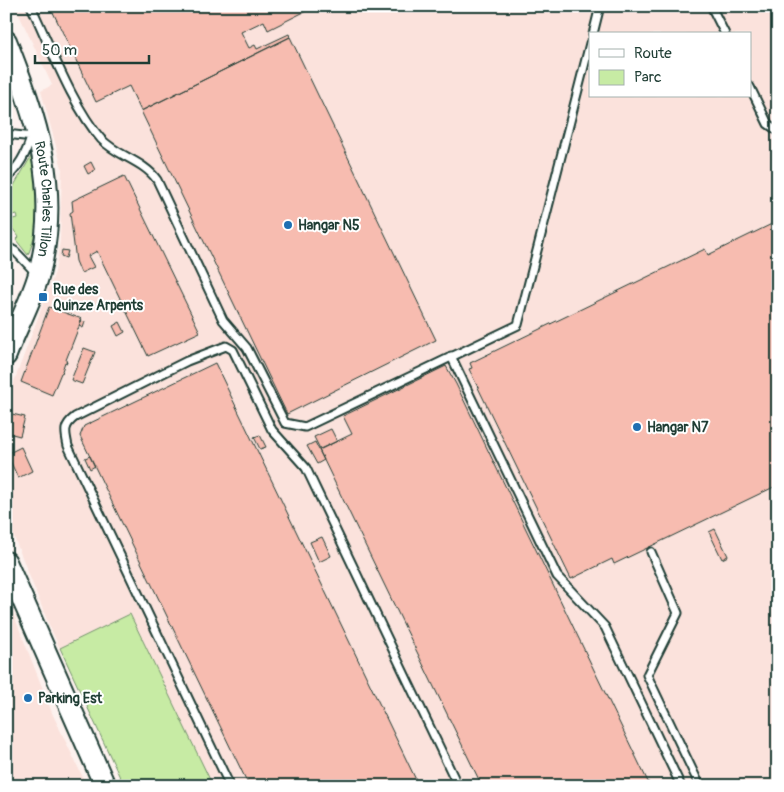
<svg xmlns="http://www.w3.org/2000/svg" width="784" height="792" viewBox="0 0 784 792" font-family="Pangolin,sans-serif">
  <rect width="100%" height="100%" fill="#fdf2ef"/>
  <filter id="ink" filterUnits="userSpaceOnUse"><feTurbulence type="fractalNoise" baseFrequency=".02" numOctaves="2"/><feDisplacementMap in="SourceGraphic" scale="10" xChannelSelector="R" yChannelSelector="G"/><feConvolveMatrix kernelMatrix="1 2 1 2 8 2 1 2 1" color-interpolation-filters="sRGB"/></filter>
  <g filter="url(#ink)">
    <path fill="#fbe2dc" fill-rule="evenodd" d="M 15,6 L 778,6 L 778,786 L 124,786 L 49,625 L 6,517 L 6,403 L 55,272 L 60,241 L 62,168 L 41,91 L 52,85 ZM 590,34 L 750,34 L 750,96 L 590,96 Z
      M 6,595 L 53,715 L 87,786 L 6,786 Z"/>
    <path fill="#c7eba4" stroke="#73946c" d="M 32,155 C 38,190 42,222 28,255 L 16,240 L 19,237 L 12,228 L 9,230 L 7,220 L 18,218 L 17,214 L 7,216 L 6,199 Z
      M 130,614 L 213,786 L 124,786 L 60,648 Z"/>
    <path fill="#f7bcb0" stroke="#1f3d34" d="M 50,6 L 304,6 L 306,11 L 268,30 L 264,21 L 241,32 L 249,48 L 255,45 L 257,49 L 289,34 L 290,37 L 141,111 L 129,86 L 96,102 Z
      M 290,37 L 436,340 L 287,414 L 141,111 Z
      M 91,162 L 95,170 L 88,174 L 84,166 Z
      M 124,176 L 200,332 L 148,356 L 97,251 L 88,256 L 94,267 L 81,273 L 76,261 L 70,213 L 73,211 L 72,201 Z
      M 778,221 L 778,485 L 614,564 L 612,559 L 571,579 L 469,369 L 472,368 L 470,363 L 705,249 L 708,255 Z
      M 62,250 L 68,251 L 66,258 L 61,256 Z
      M 49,307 L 82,319 L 66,360 L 67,363 L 65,362 L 62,371 L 63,372 L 61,373 L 52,395 L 21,382 Z
      M 81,321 L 85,322 L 83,328 L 79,326 Z
      M 120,322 L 125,332 L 118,336 L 113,326 Z
      M 84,348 L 95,352 L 82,384 L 71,380 Z
      M 215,363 L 419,786 L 249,786 L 80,436 L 84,426 Z
      M 446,366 L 456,384 L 650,786 L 482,786 L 319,450 L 352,434 L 343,416 Z
      M 12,414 L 25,417 L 20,436 L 8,433 Z
      M 331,429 L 337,441 L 320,449 L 314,437 Z
      M 260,435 L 266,447 L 260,449 L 254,437 Z
      M 315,442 L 324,460 L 317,464 L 307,446 Z
      M 21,447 L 32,471 L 18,478 L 7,454 Z
      M 90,456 L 95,466 L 90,469 L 85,458 Z
      M 715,529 L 728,556 L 722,559 L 709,532 Z
      M 322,537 L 331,556 L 319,562 L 310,542 Z"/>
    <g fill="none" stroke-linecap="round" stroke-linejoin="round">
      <g stroke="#1f3d34" stroke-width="11">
        <path id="lane" d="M 31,6 C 50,46 73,107 101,139 C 117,156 144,161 157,180 L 223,320 L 247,348 L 285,423 L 305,427 L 518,325 L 590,43
          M 711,6 L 725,34
          M 593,34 L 600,6
          M 750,87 L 768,124 L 778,131
          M 6,134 L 33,137
          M 6,179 C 19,166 26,155 31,137
          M 6,246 L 15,251 L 35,272
          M 451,356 L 557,576 L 605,627 L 681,786
          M 651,552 L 678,613 L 647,675 L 700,786
          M 230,786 L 68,446 C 65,432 63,426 75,417 L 187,361 L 226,346 L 233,350 L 272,430 L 306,468 L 458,786"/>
      </g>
      <g stroke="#1f3d34" stroke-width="24">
        <g id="secondary">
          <path id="s1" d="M 6,41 C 37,120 61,189 39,274 C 31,302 16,328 6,355"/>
          <path d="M 6,562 L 105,786"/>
        </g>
      </g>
      <use href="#lane" stroke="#fff" stroke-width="7"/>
      <use href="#secondary" stroke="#fff" stroke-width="20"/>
    </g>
  </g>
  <g fill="#1f6fb2" stroke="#fff" stroke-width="2">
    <circle cx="288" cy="225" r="5"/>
    <rect x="38" y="292" width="10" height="10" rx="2.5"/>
    <circle cx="637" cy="427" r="5"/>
    <circle cx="28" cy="698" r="5"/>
  </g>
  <g text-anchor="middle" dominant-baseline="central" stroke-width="4" stroke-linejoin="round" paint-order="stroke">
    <g font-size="14" fill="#1f3d34" stroke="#fff">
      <text stroke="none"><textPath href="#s1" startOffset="164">Route Charles Tillon</textPath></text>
    </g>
    <g font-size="14" font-weight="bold" fill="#1f3d34" stroke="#fff" text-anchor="start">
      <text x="298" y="225">Hangar N5</text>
      <text x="53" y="289">Rue des<tspan x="53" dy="16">Quinze Arpents</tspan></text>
      <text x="647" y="427">Hangar N7</text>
      <text x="38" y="698">Parking Est</text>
    </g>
  </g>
  <rect width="784" height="792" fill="none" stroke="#fff" stroke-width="25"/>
  <rect x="12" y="12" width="759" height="767" fill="none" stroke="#1f3d34" stroke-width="2" filter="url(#ink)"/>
  <rect x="589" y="32" width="162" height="65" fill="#ffffff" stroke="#a5b1ae"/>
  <rect x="599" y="49" width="25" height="8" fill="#ffffff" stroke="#a5b1ae"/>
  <text x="634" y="58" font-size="15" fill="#1f3d34">Route</text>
  <rect x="599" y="70" width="25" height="15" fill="#c7eba4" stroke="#a5b1ae"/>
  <text x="634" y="82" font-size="15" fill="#1f3d34">Parc</text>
  <path d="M35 55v8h114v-8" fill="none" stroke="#1f3d34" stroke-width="2.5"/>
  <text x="42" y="55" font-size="15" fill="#1f3d34" stroke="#ffffff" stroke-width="4" paint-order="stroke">50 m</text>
</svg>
